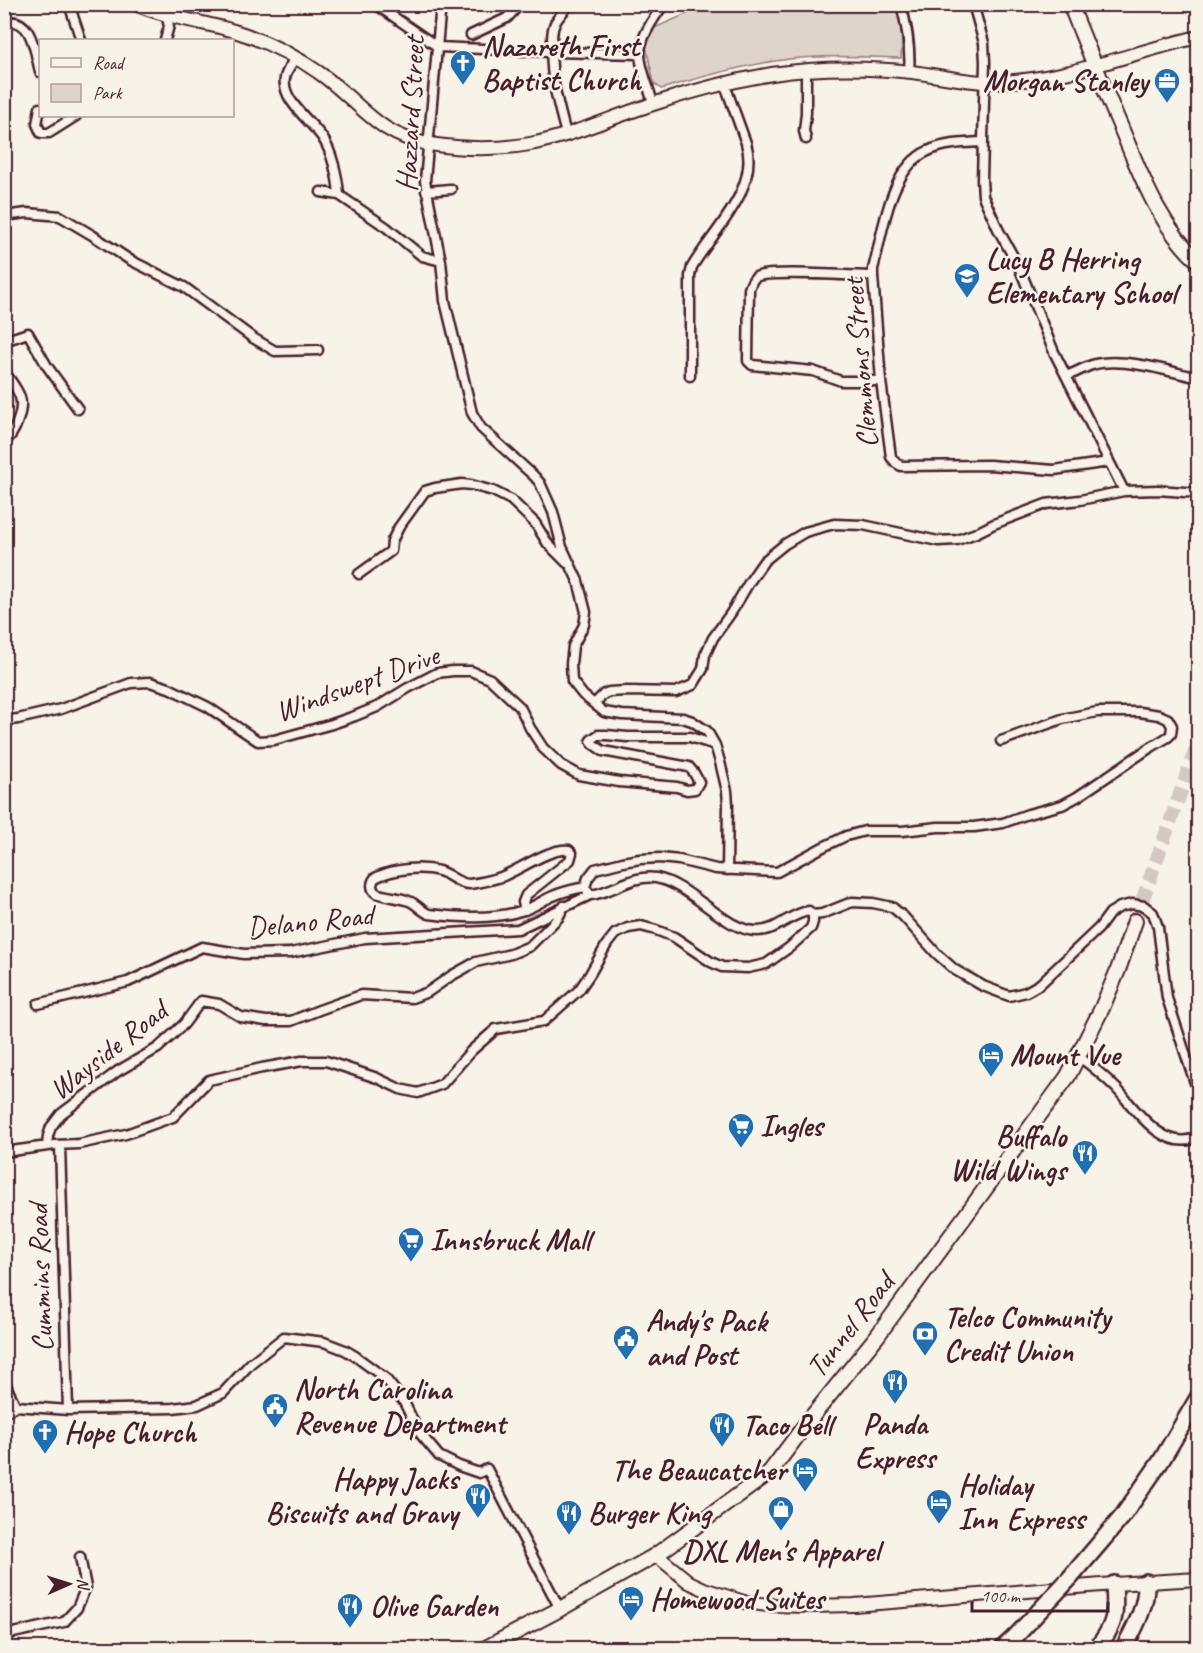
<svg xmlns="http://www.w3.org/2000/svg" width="1203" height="1653" viewBox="0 0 1203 1653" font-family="Caveat,sans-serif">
  <rect width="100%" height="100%" fill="#f7f3e8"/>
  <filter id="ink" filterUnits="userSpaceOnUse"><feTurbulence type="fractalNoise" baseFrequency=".0167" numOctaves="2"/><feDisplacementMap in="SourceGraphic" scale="12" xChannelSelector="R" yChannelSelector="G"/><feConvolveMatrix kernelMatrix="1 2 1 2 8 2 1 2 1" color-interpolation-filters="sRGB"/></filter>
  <g filter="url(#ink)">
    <path fill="#ded4cc" stroke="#947a7c" stroke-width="1.5" d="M 699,5 L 897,5 C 901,23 903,39 901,58 C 864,57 827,55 790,59 C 746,64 703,76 661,89 L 654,83 L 646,47 L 654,28 L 696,10 Z"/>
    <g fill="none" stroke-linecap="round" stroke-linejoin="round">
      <path stroke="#d4c9c2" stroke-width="14" stroke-dasharray="14 7" stroke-linecap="butt" d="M 1135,921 L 1198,743"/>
      <g stroke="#4a1f2b" stroke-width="13">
        <path id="street" d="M 69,4 L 81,40
          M 375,4 L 438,47 L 551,52 L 640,54
          M 901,4 C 907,27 911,48 909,72
          M 973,4 L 984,43 L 985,62 L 982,180 L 983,196 L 999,231 L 1019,267 L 1054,352 L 1124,491
          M 4,23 C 32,14 35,53 40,72
          M 471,35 L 507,18 L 520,4
          M 165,40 L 169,26 L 166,15
          M 295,57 C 292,64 286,71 285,78 C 281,100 311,121 322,137 C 332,151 338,178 339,195 L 386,227 L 422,256 L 441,261 L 445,301 L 472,413 L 481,428 L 534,476 L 540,483 L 553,512 L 562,547 L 578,581 L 586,612 L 584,625 L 573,646 L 571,664 L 572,681 L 583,695 L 604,712 L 622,715 L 683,718 L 692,721 L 707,731 L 715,745 L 720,762 L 727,791 L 728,804 L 727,870
          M 653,104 C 650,90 639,65 640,52 C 641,37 655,16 664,4
          M 40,108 L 37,124 L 41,133 L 49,133 L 76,116
          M 566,134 C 558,104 549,73 552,42 C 552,36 552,29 555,23 C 558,17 565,10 569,4
          M 806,139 L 804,131 L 806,113 L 806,70
          M 983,142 C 964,143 945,143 928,151 C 889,168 883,233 873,269 L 873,276 L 881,381 L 891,457 L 896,463 L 901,466 L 989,465 L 1054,470 L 1109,462
          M 426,191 L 451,189
          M 321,192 L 339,195
          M 4,216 L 27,213 L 60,216 L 92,235 L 130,260 L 184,287 L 253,338 L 275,351 L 318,350
          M 441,261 L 425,181 L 441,4
          M 873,276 C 854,276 767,270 756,277 C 752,279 751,284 749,289 L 748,361 L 752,365 L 813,371 L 841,381 L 881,381
          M 4,341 L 28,333 L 47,366 L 78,409
          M 4,371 C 9,379 17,388 20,397 C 24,409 15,435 4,442
          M 690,376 L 690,276 L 692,267 C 713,231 760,189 746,143 L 724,82
          M 1066,376 C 1075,373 1083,368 1092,365 C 1120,357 1162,369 1190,376 L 1198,372
          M 359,574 L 391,551 L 392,541 L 399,527 L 425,491 L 435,488 L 462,484 L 471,485 L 493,491 L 511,500 L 535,523 L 548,544 L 567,563
          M 595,703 L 604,694 L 609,692 L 626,691 L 676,692 L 693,685 L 703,669 L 705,655 L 713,638 L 731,613 L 750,581 L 764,561 L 785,544 L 805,532 L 834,524 L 863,525 L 938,541 L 957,540 L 976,533 L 994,524 L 1046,504 L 1080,500 L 1124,491 L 1158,490 L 1198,493
          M 4,721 L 18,719 L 61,709 L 131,683 L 150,682 L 169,688 L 208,707 L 258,741 L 274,740 L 332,724 L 355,716 L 377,707 L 408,688 L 437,673 L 453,671 L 471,671 L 490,679 L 520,707 L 530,728 L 543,748 L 561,765 L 579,775 L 619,782 L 677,787 L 687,790 L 695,789 L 699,782 L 694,773 L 689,767 L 603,751 L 593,744 L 591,740 L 598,735 L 607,735 L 627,737 L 690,737 L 715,745
          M 590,895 L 585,887 L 588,878 L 595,869 L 623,862 L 640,859 L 660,858 L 679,860 L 716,869 L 777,872 L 823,847 L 846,836 L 865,831 L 902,831 L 938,827 L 974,827 L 1003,823 L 1028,814 L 1062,805 L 1077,797 L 1148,749 L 1168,737 L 1171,734 L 1172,726 L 1168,719 L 1159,715 L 1139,712 L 1097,712 L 1062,719 L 1001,741
          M 525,910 L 523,902 L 526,895 L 570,860 L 572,853 L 569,850 C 551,847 519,870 501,877 C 491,880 479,883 469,884 C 457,884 450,874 439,871 C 420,866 392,869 375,878 C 371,883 371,889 376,893 C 387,897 398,897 409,901 C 417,904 421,911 429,914 C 460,918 494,920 524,910 C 534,907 543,900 553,896 C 564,891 575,889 585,887
          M 813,915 L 822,914 L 852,902 L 873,903 L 892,907 L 903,916 L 937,954 L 955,970 L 983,986 L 1009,996 L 1026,992 L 1040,984 L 1099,928 L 1110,913 L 1120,907 L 1132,904 L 1144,906 L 1153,913 L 1158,927 L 1167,998 L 1198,1092
          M 38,1004 L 128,982 L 202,947 L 244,954 L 290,953 L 365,938 L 518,929 L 590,895 C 612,893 632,874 656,878 C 691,884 725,932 758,931 C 777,931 791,913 809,911 L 813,915
          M 1078,1056 C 1092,1066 1105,1077 1117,1089 C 1137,1111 1164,1153 1198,1137
          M 60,1145 L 68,1410
          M 47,1146 L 48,1136 L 51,1127 L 61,1114 L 118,1071 L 158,1048 L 184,1024 L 201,1001 L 219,1004 L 241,1017 L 266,1021 L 291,1021 L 319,1010 L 361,995 L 412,998 L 428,992 L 451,976 L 476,962 L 511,954 L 530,946 L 558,918 L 564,906
          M 4,1152 L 55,1145 L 79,1144 L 126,1134 L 173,1117 L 209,1080 L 262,1068 L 302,1061 L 326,1061 L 377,1078 L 400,1089 L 418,1093 L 442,1084 L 471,1051 L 496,1029 L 544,1021 L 579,990 L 590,974 L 607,944 L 615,934 L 628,928 L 641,926 L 656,930 L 674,937 L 711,962 L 722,967 L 748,968 L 766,964 L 790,947 L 811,928 L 813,922 L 813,915
          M 4,1379 L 9,1392 L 16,1406 L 4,1413
          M 16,1406 L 68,1410 L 173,1408 L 197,1405 L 223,1393 L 251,1363 L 284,1337 L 324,1342 L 345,1350 L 355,1356 L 385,1378 L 404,1402 L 418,1431 L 439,1456 L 459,1466 L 479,1473 L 487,1469 L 560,1609
          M 4,1635 L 64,1622 L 77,1608 L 86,1587 L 80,1557"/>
      </g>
      <g stroke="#4a1f2b" stroke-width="16">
        <path id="secondary" d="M 135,4 C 172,20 212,22 249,36 C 273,45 297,57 318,72 C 358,99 376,136 429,144 C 462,149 497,150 530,144 C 572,136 612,117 653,104 C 692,91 731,81 772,74 C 818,67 866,67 912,72 C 936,75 961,81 985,82 C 1058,84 1128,53 1198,37
          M 656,1555 L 689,1582 L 704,1589 L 744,1602 L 768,1605 L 810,1606 L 854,1605 L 1114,1584 L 1198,1579"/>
      </g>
      <g stroke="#4a1f2b" stroke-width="18">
        <path id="primary" d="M 1070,4 C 1086,44 1102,84 1119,123 C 1140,172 1158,225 1198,261
          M 486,1648 L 560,1609 L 656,1555 L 770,1472 L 806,1424 L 878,1335 L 1068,1076 L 1102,1008 L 1118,970 L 1135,921"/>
      </g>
      <g stroke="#4a1f2b" stroke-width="20">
        <path id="highway" d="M 1122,1517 L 1161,1461 L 1198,1398
          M 1003,1648 L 1014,1638
          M 1097,1648 C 1116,1624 1116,1614 1114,1584
          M 1124,1648 C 1135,1627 1147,1606 1146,1582"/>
      </g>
      <use href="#street" stroke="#f7f3e8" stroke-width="8"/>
      <use href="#secondary" stroke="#f7f3e8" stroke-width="12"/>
      <use href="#primary" stroke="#f7f3e8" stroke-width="14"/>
      <use href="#highway" stroke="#f7f3e8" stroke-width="15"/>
      <g stroke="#4a1f2b" stroke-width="20" stroke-linecap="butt">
        <path id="highway-bridge" d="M 1014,1638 L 1070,1578 L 1122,1517"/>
      </g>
      <use href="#highway-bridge" stroke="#f7f3e8" stroke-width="15"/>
    </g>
  </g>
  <defs>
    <g id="church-pin" transform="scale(1.35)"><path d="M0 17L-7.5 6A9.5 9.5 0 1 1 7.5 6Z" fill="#1f6fb2" stroke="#f7f3e8"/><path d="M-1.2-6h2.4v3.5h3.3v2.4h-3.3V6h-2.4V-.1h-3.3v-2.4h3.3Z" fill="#fff"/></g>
    <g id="office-pin" transform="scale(1.35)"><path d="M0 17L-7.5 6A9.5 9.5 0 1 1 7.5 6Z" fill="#1f6fb2" stroke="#f7f3e8"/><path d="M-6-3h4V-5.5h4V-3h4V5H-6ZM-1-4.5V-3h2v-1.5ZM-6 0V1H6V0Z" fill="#fff"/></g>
    <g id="school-pin" transform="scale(1.35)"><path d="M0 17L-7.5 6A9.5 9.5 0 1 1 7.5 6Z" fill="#1f6fb2" stroke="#f7f3e8"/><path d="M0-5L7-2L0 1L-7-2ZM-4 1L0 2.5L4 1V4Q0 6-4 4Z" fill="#fff"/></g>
    <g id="hotel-pin" transform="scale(1.35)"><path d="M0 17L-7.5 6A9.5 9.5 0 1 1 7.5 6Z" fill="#1f6fb2" stroke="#f7f3e8"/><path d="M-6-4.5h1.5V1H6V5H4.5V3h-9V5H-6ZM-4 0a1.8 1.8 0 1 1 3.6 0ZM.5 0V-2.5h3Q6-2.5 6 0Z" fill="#fff"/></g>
    <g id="supermarket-pin" transform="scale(1.35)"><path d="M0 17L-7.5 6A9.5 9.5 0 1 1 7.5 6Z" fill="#1f6fb2" stroke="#f7f3e8"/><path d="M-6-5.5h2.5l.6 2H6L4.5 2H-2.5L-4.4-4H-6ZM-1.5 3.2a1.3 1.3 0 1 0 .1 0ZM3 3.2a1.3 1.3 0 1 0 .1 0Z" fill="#fff"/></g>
    <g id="restaurant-pin" transform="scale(1.35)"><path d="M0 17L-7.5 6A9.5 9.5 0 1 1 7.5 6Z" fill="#1f6fb2" stroke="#f7f3e8"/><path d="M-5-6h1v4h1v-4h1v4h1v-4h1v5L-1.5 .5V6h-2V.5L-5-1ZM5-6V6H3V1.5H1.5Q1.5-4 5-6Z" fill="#fff"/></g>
    <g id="bank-pin" transform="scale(1.35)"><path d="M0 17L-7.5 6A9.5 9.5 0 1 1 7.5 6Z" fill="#1f6fb2" stroke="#f7f3e8"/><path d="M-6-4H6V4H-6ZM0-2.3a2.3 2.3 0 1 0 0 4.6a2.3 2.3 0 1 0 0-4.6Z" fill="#fff"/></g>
    <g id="civic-pin" transform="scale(1.35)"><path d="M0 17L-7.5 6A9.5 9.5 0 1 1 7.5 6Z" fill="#1f6fb2" stroke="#f7f3e8"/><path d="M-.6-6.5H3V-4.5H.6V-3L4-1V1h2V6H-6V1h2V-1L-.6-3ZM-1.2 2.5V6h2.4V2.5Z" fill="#fff"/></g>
    <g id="shop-pin" transform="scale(1.35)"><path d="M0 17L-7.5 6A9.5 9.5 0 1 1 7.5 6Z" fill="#1f6fb2" stroke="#f7f3e8"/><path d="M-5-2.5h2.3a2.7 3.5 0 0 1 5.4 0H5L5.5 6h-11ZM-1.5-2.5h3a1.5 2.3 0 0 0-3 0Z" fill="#fff"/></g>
  </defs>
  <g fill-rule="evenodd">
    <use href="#church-pin" x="463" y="63"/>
    <use href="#office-pin" x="1167" y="81"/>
    <use href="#school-pin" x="967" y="276"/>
    <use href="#hotel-pin" x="991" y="1055"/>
    <use href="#supermarket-pin" x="741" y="1126"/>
    <use href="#restaurant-pin" x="1085" y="1153"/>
    <use href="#supermarket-pin" x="411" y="1240"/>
    <use href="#bank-pin" x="925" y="1334"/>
    <use href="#civic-pin" x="626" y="1338"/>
    <use href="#restaurant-pin" x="895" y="1382"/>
    <use href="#civic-pin" x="275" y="1406"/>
    <use href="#restaurant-pin" x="722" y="1425"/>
    <use href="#church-pin" x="45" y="1432"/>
    <use href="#hotel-pin" x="805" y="1470"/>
    <use href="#restaurant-pin" x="478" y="1496"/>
    <use href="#hotel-pin" x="939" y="1502"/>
    <use href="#shop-pin" x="781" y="1509"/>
    <use href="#restaurant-pin" x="569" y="1513"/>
    <use href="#hotel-pin" x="631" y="1599"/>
    <use href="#restaurant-pin" x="350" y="1606"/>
  </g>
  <g text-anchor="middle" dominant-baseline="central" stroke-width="5" stroke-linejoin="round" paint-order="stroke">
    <g font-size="30" font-weight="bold" fill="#4a1f2b" stroke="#f7f3e8" text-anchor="start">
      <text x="482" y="46">Nazareth First<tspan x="482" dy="34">Baptist Church</tspan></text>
      <text x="1148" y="81" text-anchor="end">Morgan Stanley</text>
      <text x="986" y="259">Lucy B Herring<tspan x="986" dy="34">Elementary School</tspan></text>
      <text x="1010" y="1055">Mount Vue</text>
      <text x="760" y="1126">Ingles</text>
      <text x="1066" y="1136" text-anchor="end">Buffalo<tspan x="1066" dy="34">Wild Wings</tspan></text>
      <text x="430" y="1240">Innsbruck Mall</text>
      <text x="944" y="1317">Telco Community<tspan x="944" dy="34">Credit Union</tspan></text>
      <text x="646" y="1321">Andy's Pack<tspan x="646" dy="34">and Post</tspan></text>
      <text x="294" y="1389">North Carolina<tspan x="294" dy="34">Revenue Department</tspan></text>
      <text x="895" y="1424" text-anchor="middle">Panda<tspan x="895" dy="34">Express</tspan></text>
      <text x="742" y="1425">Taco Bell</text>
      <text x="64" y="1432">Hope Church</text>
      <text x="786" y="1470" text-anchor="end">The Beaucatcher</text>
      <text x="458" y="1479" text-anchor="end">Happy Jacks<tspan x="458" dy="34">Biscuits and Gravy</tspan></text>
      <text x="958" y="1485">Holiday<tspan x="958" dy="34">Inn Express</tspan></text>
      <text x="588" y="1513">Burger King</text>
      <text x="781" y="1551" text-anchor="middle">DXL Men's Apparel</text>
      <text x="650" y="1599">Homewood Suites</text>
      <text x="370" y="1606">Olive Garden</text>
    </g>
    <g font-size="30" fill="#4a1f2b" stroke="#f7f3e8">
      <text transform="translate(410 114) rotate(-87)">Hazzard Street</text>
      <text transform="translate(860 363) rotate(-95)">Clemmons Street</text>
      <text transform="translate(357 683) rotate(-20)">Windswept Drive</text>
      <text transform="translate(310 921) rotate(-6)">Delano Road</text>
      <text transform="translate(108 1050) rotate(-38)">Wayside Road</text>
      <text transform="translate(40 1278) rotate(-92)">Cummins Road</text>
      <text transform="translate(850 1325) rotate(-52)">Tunnel Road</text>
    </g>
  </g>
  <rect width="1203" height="1653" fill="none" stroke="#f7f3e8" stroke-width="24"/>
  <rect x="12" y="12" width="1179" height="1629" fill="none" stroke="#4a1f2b" stroke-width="2" filter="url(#ink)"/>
  <rect x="39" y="39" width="195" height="78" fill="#f7f3e8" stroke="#b29e9c" stroke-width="1.5"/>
  <rect x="51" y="58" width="30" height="9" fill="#f7f3e8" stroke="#b29e9c" stroke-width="1.5"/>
  <text x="93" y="69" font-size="18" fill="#4a1f2b">Road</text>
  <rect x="51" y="84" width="30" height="18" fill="#ded4cc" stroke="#b29e9c" stroke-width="1.5"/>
  <text x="93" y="99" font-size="18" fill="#4a1f2b">Park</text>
  <g transform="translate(69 1584) rotate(87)" stroke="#f7f3e8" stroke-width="4.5" paint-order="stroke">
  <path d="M0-4.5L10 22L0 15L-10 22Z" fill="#4a1f2b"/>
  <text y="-9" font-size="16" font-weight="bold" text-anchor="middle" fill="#4a1f2b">N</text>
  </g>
  <path d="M972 1602v9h136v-9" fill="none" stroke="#4a1f2b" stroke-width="3"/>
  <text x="981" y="1602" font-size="18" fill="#4a1f2b" stroke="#f7f3e8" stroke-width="4.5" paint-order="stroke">100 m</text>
</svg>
